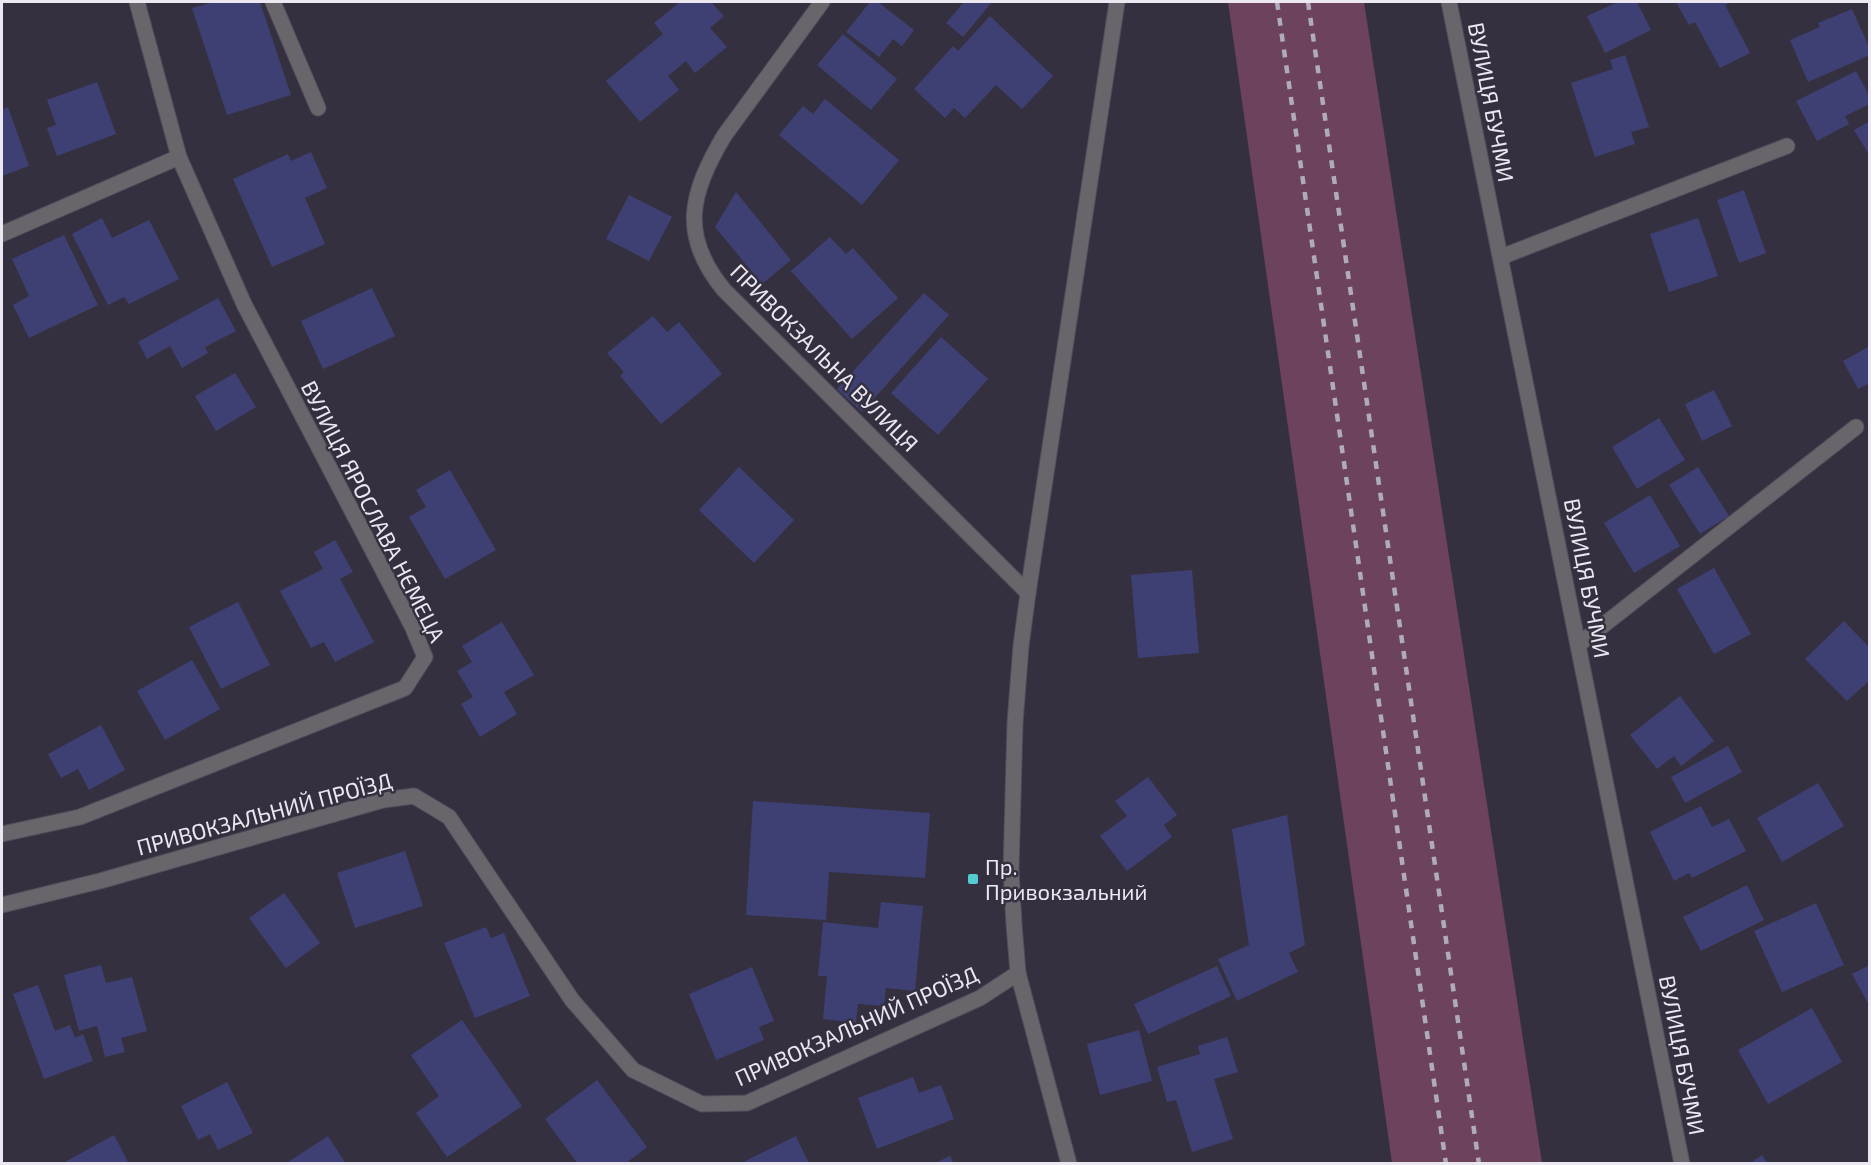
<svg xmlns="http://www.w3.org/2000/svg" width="1871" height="1165" viewBox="0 0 1871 1165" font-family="'Exo 2',sans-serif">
  <rect width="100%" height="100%" fill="#35303f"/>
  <path fill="#6c425d" d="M 1228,2 L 1364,2 L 1542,1163 L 1392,1163 Z"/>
  <path fill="#3e4073" d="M 214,2 L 260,2 L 291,95 L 227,115 L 192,8 Z
    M 680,2 L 711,2 L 724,16 L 710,28 L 727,47 L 695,73 L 686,61 L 668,76 L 679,90 L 640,122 L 606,81 L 663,34 L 654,23 Z
    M 870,2 L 878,2 L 914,30 L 902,46 L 893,39 L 879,57 L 846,32 Z
    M 964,2 L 991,3 L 963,37 L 946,23 Z
    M 1618,2 L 1637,2 L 1651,30 L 1605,53 L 1587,16 Z
    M 1676,2 L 1732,2 L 1725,5 L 1750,53 L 1720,68 L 1695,22 L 1689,25 Z
    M 1852,9 L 1870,49 L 1870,55 L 1808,82 L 1790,40 L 1820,27 L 1818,23 Z
    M 990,16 L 1053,76 L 1022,109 L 996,85 L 965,118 L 954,108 L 945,118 L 914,89 L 953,46 L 958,51 Z
    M 843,34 L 897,79 L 871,110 L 817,65 Z
    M 1625,55 L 1649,127 L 1631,132 L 1635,144 L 1595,157 L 1571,83 L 1613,69 L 1610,60 Z
    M 1856,71 L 1870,97 L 1870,104 L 1845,116 L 1849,124 L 1817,141 L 1796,101 Z
    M 97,82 L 116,134 L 57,156 L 47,128 L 56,125 L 47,100 Z
    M 825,99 L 899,160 L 862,205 L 779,135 L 803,106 L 813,114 Z
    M 8,107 L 29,166 L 2,176 L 2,110 Z
    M 1870,121 L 1870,156 L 1854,130 Z
    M 311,152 L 327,188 L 305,198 L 325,244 L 272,267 L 233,179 L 288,154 L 291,161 Z
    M 1744,190 L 1766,253 L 1739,263 L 1717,200 Z
    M 736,192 L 791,260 L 762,284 L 715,227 Z
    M 629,195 L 672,217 L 649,261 L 606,239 Z
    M 102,218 L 112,238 L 149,220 L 179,279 L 129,304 L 124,297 L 108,305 L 72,234 Z
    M 1698,218 L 1718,276 L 1669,292 L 1650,234 Z
    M 64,235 L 98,305 L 29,338 L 13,305 L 29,296 L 12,259 Z
    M 830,237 L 846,254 L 853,248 L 898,298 L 852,339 L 791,271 Z
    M 372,288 L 395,336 L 323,369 L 301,321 Z
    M 924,293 L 949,315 L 862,412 L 837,389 Z
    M 218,298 L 236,331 L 205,347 L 208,353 L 182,368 L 170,346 L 147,359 L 138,342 Z
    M 653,316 L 667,332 L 679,322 L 722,374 L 661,424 L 620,376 L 624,372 L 607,353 Z
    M 941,337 L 988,379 L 938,435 L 891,393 Z
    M 1870,346 L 1870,383 L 1858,389 L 1843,361 Z
    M 235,373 L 256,407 L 216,431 L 195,396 Z
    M 1714,390 L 1732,426 L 1702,441 L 1685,404 Z
    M 1659,418 L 1685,460 L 1637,489 L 1612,447 Z
    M 739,467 L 794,520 L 754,563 L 699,510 Z
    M 1698,467 L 1729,516 L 1700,534 L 1669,485 Z
    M 450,470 L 496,550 L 445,579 L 409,517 L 426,507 L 416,490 Z
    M 1650,495 L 1680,546 L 1634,573 L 1604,523 Z
    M 335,540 L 353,572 L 340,579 L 374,642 L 335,662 L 324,642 L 311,648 L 280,591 L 323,569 L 314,552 Z
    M 1714,568 L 1751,634 L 1714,654 L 1677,589 Z
    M 1192,570 L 1199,653 L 1138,658 L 1131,575 Z
    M 238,602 L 270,665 L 221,689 L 189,627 Z
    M 1844,621 L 1870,648 L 1870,680 L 1847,701 L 1805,659 Z
    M 502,622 L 534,675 L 504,692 L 517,714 L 480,737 L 461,704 L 473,697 L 457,671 L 472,662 L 462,646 Z
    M 192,660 L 220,709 L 165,740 L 137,691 Z
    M 1680,696 L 1714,741 L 1681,766 L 1674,756 L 1657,769 L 1630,735 Z
    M 101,725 L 125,770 L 89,790 L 78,769 L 61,778 L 48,754 Z
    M 1728,746 L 1742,772 L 1685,803 L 1671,777 Z
    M 1148,777 L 1177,815 L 1164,825 L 1172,837 L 1127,871 L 1100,836 L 1127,816 L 1115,801 Z
    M 1818,783 L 1844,826 L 1782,862 L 1757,818 Z
    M 753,801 L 930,813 L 925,878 L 829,872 L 826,920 L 746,915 Z
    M 1701,806 L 1712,827 L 1729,819 L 1746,851 L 1692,878 L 1689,873 L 1674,881 L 1650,832 Z
    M 1287,815 L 1305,945 L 1289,953 L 1298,972 L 1237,1001 L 1218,959 L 1249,945 L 1232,829 Z
    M 405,851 L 423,906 L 355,928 L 337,873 Z
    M 1747,885 L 1764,920 L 1701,951 L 1683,917 Z
    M 284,893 L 320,943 L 286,968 L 249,918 Z
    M 881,902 L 923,906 L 915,991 L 886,988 L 884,1006 L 858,1004 L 856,1023 L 823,1019 L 827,976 L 818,976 L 823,922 L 878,928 Z
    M 1816,903 L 1844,965 L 1782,992 L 1754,931 Z
    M 486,927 L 491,938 L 504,933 L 530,996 L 475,1018 L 444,943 Z
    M 101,965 L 106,983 L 132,977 L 147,1031 L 121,1038 L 125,1052 L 105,1057 L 97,1026 L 79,1031 L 64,975 Z
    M 1870,965 L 1870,1007 L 1852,974 Z
    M 1217,966 L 1231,996 L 1148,1034 L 1134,1004 Z
    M 752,967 L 774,1021 L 759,1027 L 764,1040 L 716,1060 L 689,994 Z
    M 38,985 L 55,1031 L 70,1025 L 75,1038 L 83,1034 L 93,1061 L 44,1079 L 13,994 Z
    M 1812,1008 L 1842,1062 L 1768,1104 L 1738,1050 Z
    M 462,1020 L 522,1106 L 447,1157 L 416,1113 L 439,1096 L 411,1055 Z
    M 1139,1030 L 1152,1081 L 1100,1095 L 1087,1044 Z
    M 1227,1037 L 1238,1072 L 1214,1079 L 1233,1139 L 1192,1152 L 1176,1100 L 1167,1102 L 1157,1067 L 1200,1054 L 1198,1046 Z
    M 913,1077 L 919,1093 L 941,1085 L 954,1119 L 877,1149 L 858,1098 Z
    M 597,1080 L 647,1147 L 625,1164 L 578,1164 L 545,1119 Z
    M 227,1082 L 253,1133 L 218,1150 L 210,1134 L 198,1140 L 181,1106 Z
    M 114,1135 L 129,1164 L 66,1164 L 65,1162 Z
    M 328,1136 L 346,1164 L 285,1164 Z
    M 796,1136 L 809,1164 L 747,1164 L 745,1161 Z
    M 1762,1155 L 1768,1164 L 1749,1164 Z
    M 950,1156 L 954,1164 L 933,1164 Z"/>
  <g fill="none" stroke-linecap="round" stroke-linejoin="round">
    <g stroke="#524d5c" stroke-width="17">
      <path id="service" d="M 273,2 L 318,108
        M 1501,257 L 1787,146
        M 1578,645 L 1856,427"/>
    </g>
    <g stroke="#524d5c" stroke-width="17">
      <path id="minor" d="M 822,2 L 724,136 C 690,194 679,235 724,290 L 1028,593
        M 1449,2 L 1682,1164
        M 2,234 L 179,157
        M 2,834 L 80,817 L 405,688 L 425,657 L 412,626 L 244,304 L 179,157 L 137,2
        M 2,905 L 100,881 L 383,800 L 414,796 L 449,817 L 572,1000 L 633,1070 L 702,1104 L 747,1103 L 980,998 L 1018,973"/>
    </g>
    <g stroke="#524d5c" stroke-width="17">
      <path id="tertiary" d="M 1069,1164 L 1018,973 L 1014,924 L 1011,870 L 1015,723 L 1021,646 L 1028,593 L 1117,2"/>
    </g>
    <use href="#service" stroke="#6a656b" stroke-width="15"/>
    <use href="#minor" stroke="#6a656b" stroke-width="15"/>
    <use href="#tertiary" stroke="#6a656b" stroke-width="15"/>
    <path stroke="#afacb7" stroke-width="4.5" stroke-dasharray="8 8" stroke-linecap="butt" d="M 1277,2 L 1446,1164
      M 1308,2 L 1479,1164"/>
  </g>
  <rect fill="#52ccd0" stroke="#35303f" stroke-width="2" x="967" y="873" width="12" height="12" rx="3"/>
  <g text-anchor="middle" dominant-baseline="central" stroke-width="5" stroke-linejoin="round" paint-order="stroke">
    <g font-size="22" fill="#ebe8f2" stroke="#35303f">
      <text transform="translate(1492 102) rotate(79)">ВУЛИЦЯ БУЧМИ</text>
      <text transform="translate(825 357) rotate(45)">ПРИВОКЗАЛЬНА ВУЛИЦЯ</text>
      <text transform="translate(374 511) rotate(63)">ВУЛИЦЯ ЯРОСЛАВА НЄМЕЦА</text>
      <text transform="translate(1588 578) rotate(79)">ВУЛИЦЯ БУЧМИ</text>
      <text transform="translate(264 813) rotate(-15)">ПРИВОКЗАЛЬНИЙ ПРОЇЗД</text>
      <text transform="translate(856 1025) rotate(-24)">ПРИВОКЗАЛЬНИЙ ПРОЇЗД</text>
      <text transform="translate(1683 1055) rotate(79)">ВУЛИЦЯ БУЧМИ</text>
    </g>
    <g font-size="22" fill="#ebe8f2" stroke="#35303f" text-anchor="start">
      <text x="985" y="866">Пр.<tspan x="985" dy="25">Привокзальний</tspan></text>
    </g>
  </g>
  <rect width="1871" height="1165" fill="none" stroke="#ebe8f2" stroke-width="6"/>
</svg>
